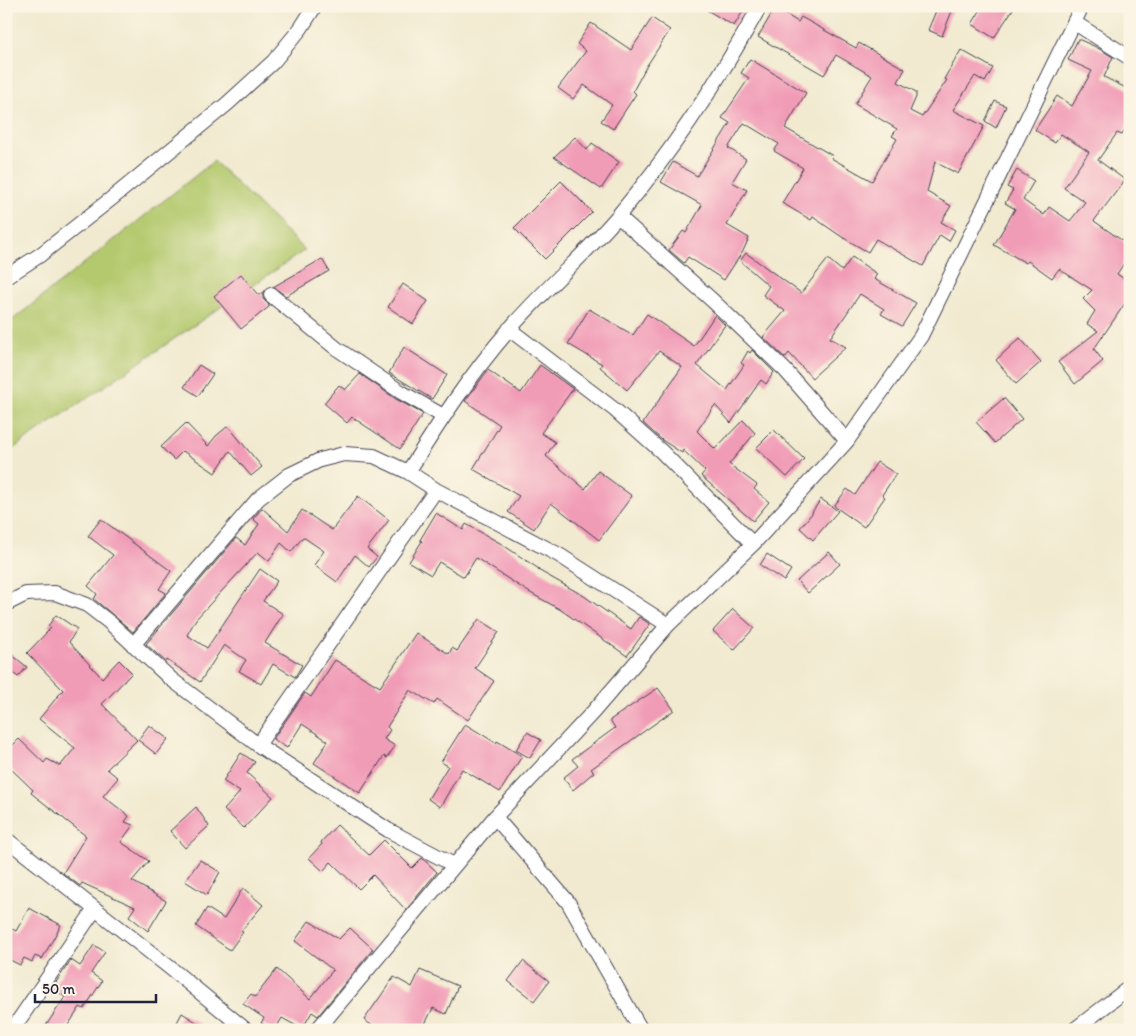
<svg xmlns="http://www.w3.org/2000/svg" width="1136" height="1036" viewBox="0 0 1136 1036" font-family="Itim,sans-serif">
  <rect width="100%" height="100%" fill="#fcf5e5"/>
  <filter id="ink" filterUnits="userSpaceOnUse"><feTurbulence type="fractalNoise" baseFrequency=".02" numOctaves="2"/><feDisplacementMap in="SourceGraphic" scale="10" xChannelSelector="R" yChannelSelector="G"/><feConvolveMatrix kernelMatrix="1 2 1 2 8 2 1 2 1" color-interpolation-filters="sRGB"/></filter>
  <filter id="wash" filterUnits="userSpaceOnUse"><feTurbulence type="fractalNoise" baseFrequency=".0096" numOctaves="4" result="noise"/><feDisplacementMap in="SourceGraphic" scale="20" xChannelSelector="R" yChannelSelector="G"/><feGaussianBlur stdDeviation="1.12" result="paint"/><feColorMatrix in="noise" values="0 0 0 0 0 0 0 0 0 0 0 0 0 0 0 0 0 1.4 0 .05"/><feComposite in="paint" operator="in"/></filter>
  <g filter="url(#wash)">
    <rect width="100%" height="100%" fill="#f1ead0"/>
    <path fill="#b4c96e" stroke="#6b7654" d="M 214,161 L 305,250 L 21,443 L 6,455 L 6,325 Z"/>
    <g id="blocks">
      <path fill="#f19cb7" d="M 700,6 L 746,6 L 734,26 Z
        M 938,6 L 952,11 L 942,36 L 928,30 Z
        M 983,6 L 1015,6 L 994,38 L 972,24 Z
        M 775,8 L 798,22 L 801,17 L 856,48 L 859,43 L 905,69 L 898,82 L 916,92 L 916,97 L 910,111 L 922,117 L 947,80 L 944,79 L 961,50 L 993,68 L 985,82 L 975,76 L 953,110 L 984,126 L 958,174 L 935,162 L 927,192 L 951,206 L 941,222 L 955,230 L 949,241 L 940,235 L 923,266 L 876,239 L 868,252 L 842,237 L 813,217 L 811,220 L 782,203 L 803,168 L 774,151 L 779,144 L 744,123 L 728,148 L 746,159 L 732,182 L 747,190 L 727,225 L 749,238 L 743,251 L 724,280 L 688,257 L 684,263 L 669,250 L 683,231 L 686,233 L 702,205 L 661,182 L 673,162 L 697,176 L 730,123 L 722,118 L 749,78 L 741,73 L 750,59 L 806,93 L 785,128 L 833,156 L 831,158 L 872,181 L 897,139 L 892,136 L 897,129 L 855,104 L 872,76 L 836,55 L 824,75 L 758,37 Z
        M 652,18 L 670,30 L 646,67 L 633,91 L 636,94 L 613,129 L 601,121 L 612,105 L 584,85 L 573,99 L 558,88 L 586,51 L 577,44 L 591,23 L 631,50 Z
        M 1078,39 L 1096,47 L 1113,57 L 1104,77 L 1130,90 L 1130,121 L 1122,135 L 1117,133 L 1098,160 L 1125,180 L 1094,221 L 1130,246 L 1130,254 L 1117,274 L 1130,283 L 1130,296 L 1094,349 L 1103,361 L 1075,384 L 1058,362 L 1098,331 L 1087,324 L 1095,311 L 1083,299 L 1092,290 L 1059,269 L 1052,278 L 1028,261 L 1026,263 L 994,245 L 1015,209 L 1005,203 L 1013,190 L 1007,187 L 1017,170 L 1034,181 L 1023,200 L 1044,215 L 1049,207 L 1070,221 L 1085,202 L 1064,188 L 1089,152 L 1061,134 L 1055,143 L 1035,130 L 1057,96 L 1072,106 L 1092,71 L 1068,60 Z
        M 995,101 L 1006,106 L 996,128 L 985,121 Z
        M 575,137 L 587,150 L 592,143 L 619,162 L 601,189 L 554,157 Z
        M 561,181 L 592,212 L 545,259 L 514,228 Z
        M 746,253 L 801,293 L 828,259 L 842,271 L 852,257 L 877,274 L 874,279 L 916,303 L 902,326 L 881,314 L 884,309 L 860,294 L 830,338 L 846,347 L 812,378 L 789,353 L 785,358 L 763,337 L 785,311 L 763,295 L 769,286 L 740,261 Z
        M 322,259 L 329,271 L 286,296 L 273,287 Z
        M 241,274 L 258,295 L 263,292 L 263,299 L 270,306 L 241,329 L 214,296 Z
        M 403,284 L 428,301 L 413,324 L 388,307 Z
        M 589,309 L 633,335 L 647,314 L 694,346 L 715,315 L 725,325 L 697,365 L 727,390 L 744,365 L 741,363 L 748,351 L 750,353 L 752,350 L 774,372 L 766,384 L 761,380 L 731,423 L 715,405 L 697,431 L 715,449 L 743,420 L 755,433 L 729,464 L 757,485 L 754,489 L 769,502 L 753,521 L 701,476 L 705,471 L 683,450 L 682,453 L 662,440 L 643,423 L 682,367 L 659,351 L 627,390 L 600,367 L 602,364 L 568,344 Z
        M 1020,338 L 1041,362 L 1016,384 L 996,360 Z
        M 404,347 L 447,375 L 432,399 L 389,373 Z
        M 199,365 L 213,374 L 198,396 L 184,387 Z
        M 540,365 L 573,389 L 541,433 L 555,442 L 546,456 L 585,489 L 598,471 L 632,496 L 599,540 L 551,503 L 534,529 L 508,512 L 519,496 L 473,469 L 500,425 L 465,401 L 488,370 L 521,393 Z
        M 360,374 L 396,399 L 423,414 L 400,449 L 352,417 L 347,423 L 324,403 L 339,385 L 345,390 Z
        M 1004,398 L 1022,419 L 995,443 L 976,422 Z
        M 186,423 L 208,446 L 216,436 L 228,426 L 262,467 L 251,476 L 230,451 L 215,473 L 183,451 L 174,460 L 161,447 Z
        M 774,430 L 804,459 L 787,477 L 756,448 Z
        M 877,462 L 896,474 L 882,495 L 885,497 L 864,527 L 834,506 L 847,489 L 855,495 Z
        M 358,496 L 389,520 L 367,549 L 377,557 L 369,567 L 355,555 L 337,582 L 314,565 L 324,551 L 303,537 L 291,552 L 281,543 L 269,561 L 258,552 L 196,619 L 187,635 L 207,648 L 260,569 L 277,581 L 263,601 L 283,614 L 265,643 L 302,665 L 295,677 L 273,664 L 261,684 L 239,671 L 246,660 L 224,645 L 200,682 L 167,660 L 166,662 L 146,644 L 236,538 L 245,545 L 259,524 L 253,519 L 262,508 L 288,531 L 302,510 L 332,530 Z
        M 821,499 L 838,511 L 813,540 L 800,528 L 813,512 L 812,512 Z
        M 436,513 L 463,530 L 466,524 L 500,543 L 539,569 L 538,570 L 584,596 L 631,629 L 639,617 L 650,624 L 627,656 L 561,610 L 527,591 L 476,558 L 464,577 L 439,562 L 431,575 L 409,562 L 422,541 L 420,540 Z
        M 101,519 L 171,571 L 159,589 L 166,593 L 133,632 L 94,599 L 97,594 L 88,586 L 113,555 L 88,536 Z
        M 829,552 L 840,564 L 808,593 L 797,581 Z
        M 767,554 L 791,570 L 784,581 L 760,565 Z
        M 733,609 L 754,628 L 734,650 L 713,631 Z
        M 56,615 L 77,629 L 69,642 L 102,678 L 119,660 L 132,673 L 102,704 L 137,740 L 107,769 L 118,778 L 103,796 L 129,816 L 125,822 L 133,825 L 121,842 L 149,861 L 132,881 L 166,901 L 148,931 L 129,916 L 135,907 L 82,883 L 80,886 L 63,873 L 86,836 L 31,793 L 33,790 L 6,764 L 6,752 L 19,739 L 44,763 L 47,759 L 60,766 L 75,748 L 39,719 L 63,690 L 27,653 L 51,628 L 48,626 Z
        M 479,619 L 499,632 L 475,668 L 494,681 L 468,720 L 437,699 L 434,704 L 410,690 L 387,727 L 390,730 L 384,739 L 395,746 L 387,758 L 384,756 L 360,793 L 314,763 L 328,741 L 302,724 L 287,748 L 273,739 L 305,693 L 311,697 L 335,660 L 380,687 L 416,633 L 449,654 L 452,648 L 457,651 Z
        M 6,650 L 27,667 L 18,677 L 6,667 Z
        M 658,688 L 674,710 L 591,769 L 594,772 L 573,790 L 563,778 L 578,766 L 572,759 L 615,728 L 610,720 Z
        M 465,724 L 496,743 L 497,741 L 522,756 L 500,792 L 462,769 L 440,807 L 428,799 L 448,766 L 441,762 Z
        M 149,725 L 168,739 L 156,754 L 138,740 Z
        M 527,732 L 541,740 L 530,758 L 516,750 Z
        M 241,753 L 255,762 L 247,773 L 273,797 L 244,828 L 224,810 L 240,792 L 223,781 Z
        M 196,807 L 209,826 L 185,848 L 170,831 Z
        M 337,825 L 369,855 L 384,840 L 412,868 L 422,858 L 437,872 L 406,910 L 373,875 L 359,889 L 331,862 L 323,871 L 309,858 L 322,844 L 321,842 Z
        M 200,860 L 220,872 L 207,895 L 185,881 Z
        M 243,888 L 263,905 L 241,931 L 243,932 L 230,950 L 196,926 L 207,908 L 224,919 Z
        M 29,908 L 61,925 L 42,959 L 35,956 L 32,962 L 24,958 L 20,965 L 6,958 L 6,926 L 16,931 Z
        M 309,921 L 339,939 L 350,928 L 373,949 L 318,1016 L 312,1012 L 302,1029 L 282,1018 L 275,1030 L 273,1030 L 261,1023 L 264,1018 L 243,1004 L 251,994 L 255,997 L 277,969 L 310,999 L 333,970 L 295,941 Z
        M 94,945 L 105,952 L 91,973 L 102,981 L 84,1009 L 80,1007 L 65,1030 L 43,1030 L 65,997 L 52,988 L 71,960 L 80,966 Z
        M 523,961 L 549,981 L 534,1001 L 508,981 Z
        M 420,970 L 458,986 L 446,1014 L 433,1008 L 422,1030 L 379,1030 L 364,1020 L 394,977 L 412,987 Z
        M 182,1013 L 209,1030 L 173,1030 Z"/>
    </g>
  </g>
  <g filter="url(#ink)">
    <use href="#blocks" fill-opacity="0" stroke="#414051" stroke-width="1"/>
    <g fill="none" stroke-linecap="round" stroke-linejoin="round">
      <g stroke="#414051" stroke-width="16">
        <path id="minor" d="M 1075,23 L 1130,58
          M 618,216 L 713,301 L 785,370 L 847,441
          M 6,277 L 40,255 L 111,199 L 227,104 L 273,62 L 301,28 L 315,6
          M 271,295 L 336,348 L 401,392 L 443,416
          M 509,329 L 615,410 L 662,452 L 753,544
          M 408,472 C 439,423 470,375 508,331 C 543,290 584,256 618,216 C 673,151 719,80 760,6
          M 6,604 L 26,594 L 55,593 L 87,605 L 109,622 L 171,679 L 258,745 L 388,830 L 454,865
          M 133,645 L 258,499 L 289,475 L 320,460 L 344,454 L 374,456 L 408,472 L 436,490 L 559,555 L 668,625
          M 258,745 L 436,490
          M 495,817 L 568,902 L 641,1030
          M 6,839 L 169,967 L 246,1030
          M 12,1030 L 95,909
          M 317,1030 L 495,817 L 593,712 L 668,625 L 753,544 L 847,441 L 921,336 L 1082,6
          M 1074,1030 L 1130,987"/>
      </g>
      <use href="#minor" stroke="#fff" stroke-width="14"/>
    </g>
  </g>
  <rect width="1136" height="1036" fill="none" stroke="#fcf5e5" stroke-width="25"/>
  <path d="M35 994v8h121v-8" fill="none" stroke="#22223b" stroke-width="2.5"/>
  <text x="42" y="994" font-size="15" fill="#22223b" stroke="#fcf5e5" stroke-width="4" paint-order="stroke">50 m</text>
</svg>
